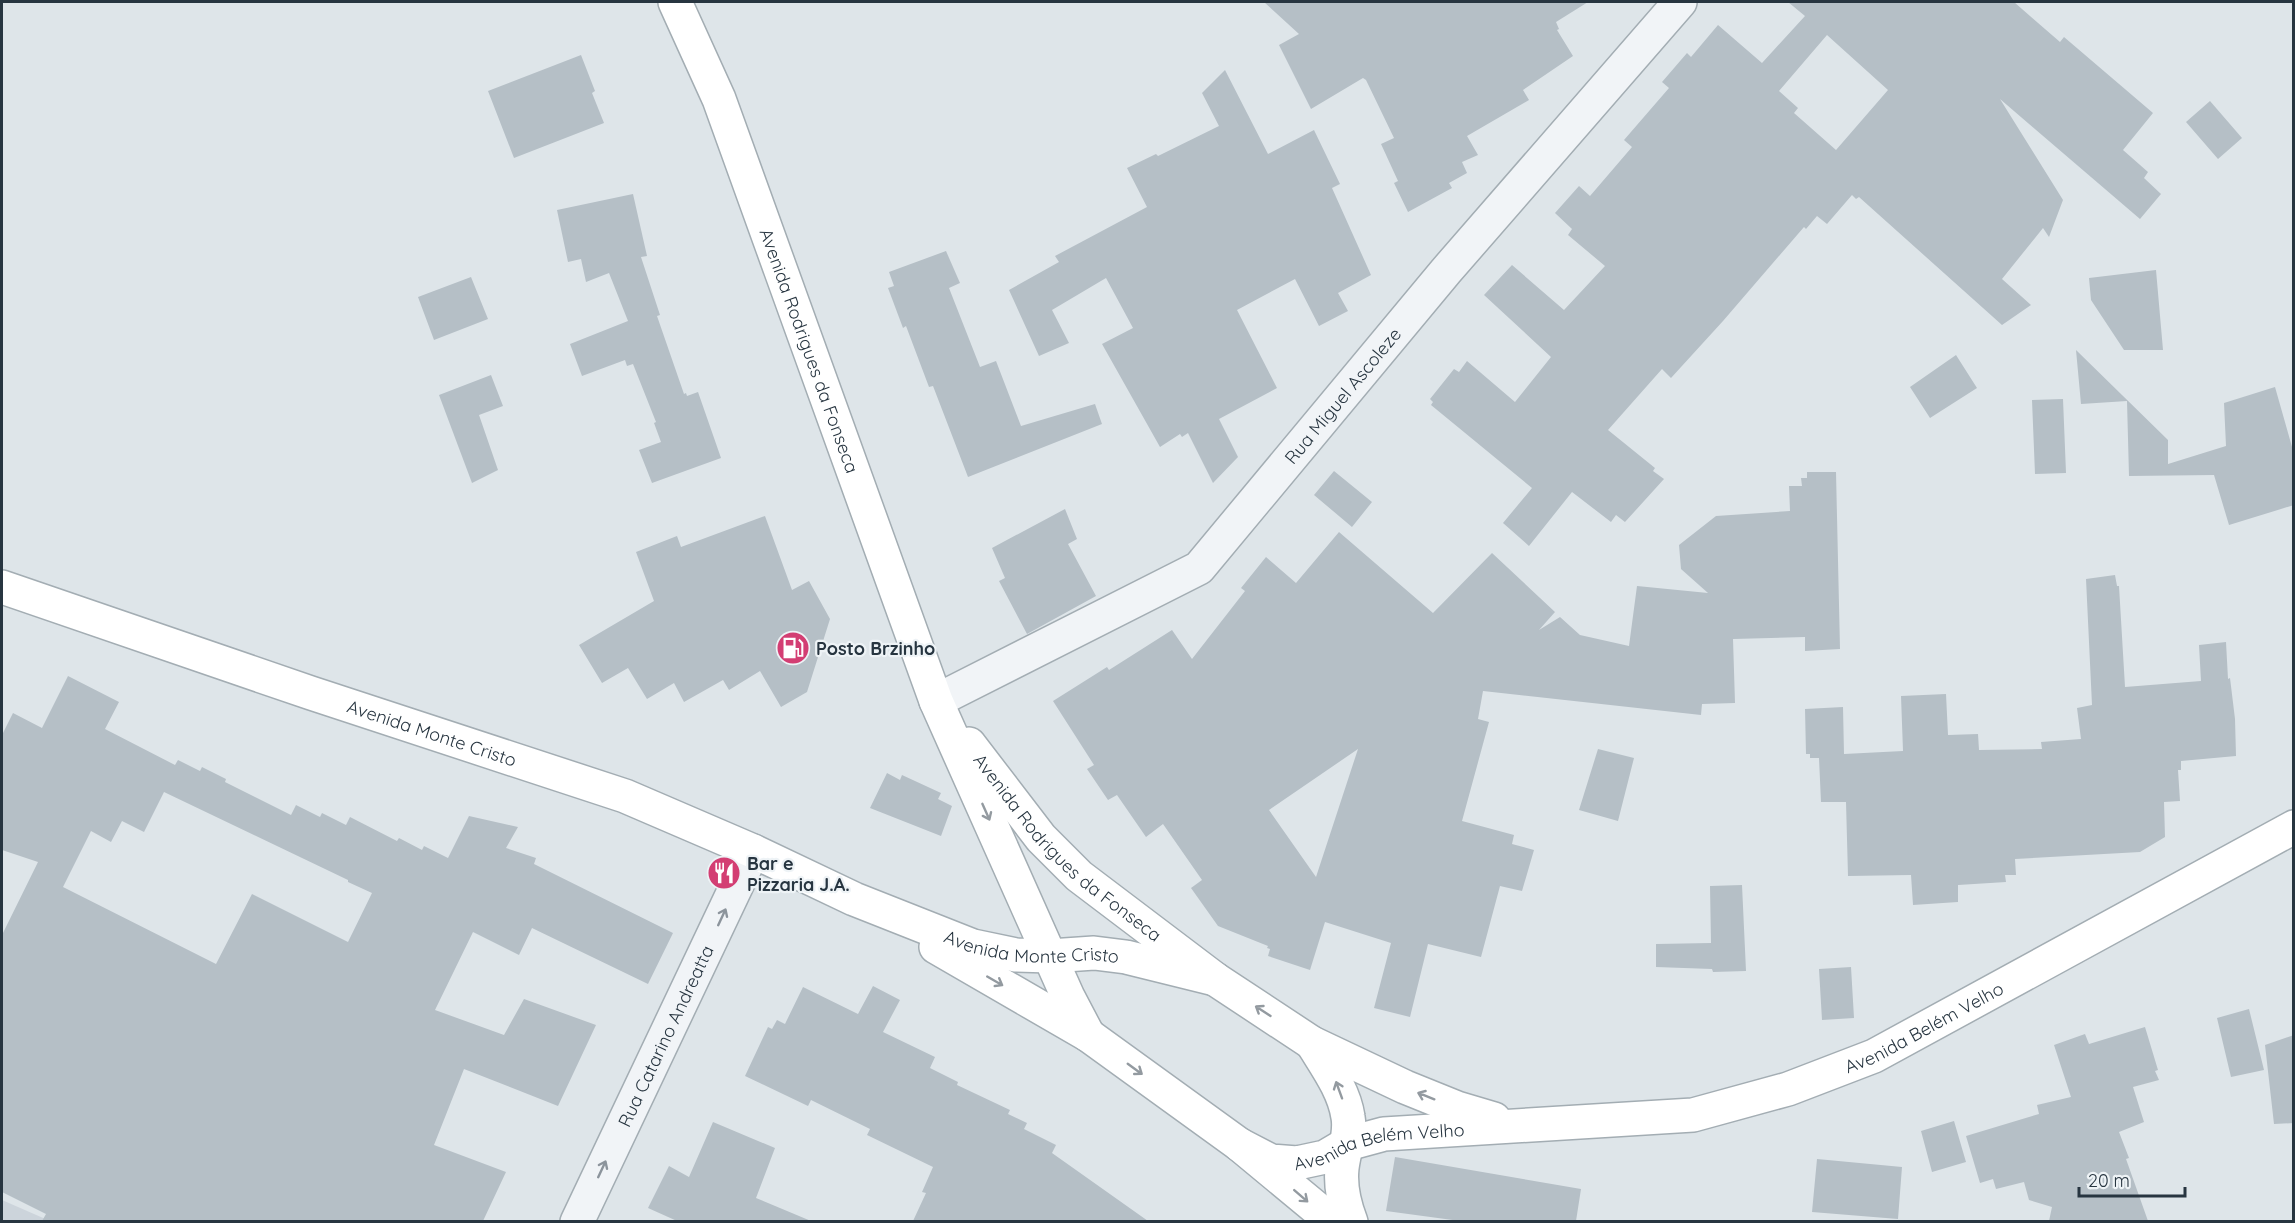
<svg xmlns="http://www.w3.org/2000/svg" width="2295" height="1223" viewBox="0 0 2295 1223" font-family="Quicksand,sans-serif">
  <rect width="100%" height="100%" fill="#dee5e9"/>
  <path fill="#ccd4db" d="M 2,1200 L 50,1221 L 2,1222 Z"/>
  <path fill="#b5bfc6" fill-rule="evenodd" d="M 1264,2 L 1588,2 L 1556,22 L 1559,29 L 1557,30 L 1573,56 L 1523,90 L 1529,100 L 1467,136 L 1478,155 L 1462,162 L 1467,173 L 1449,183 L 1452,188 L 1408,212 L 1394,183 L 1398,181 L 1381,144 L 1394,138 L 1366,80 L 1363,78 L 1311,109 L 1279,45 L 1299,34 Z
    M 1788,2 L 2014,2 L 2060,42 L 2064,37 L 2153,113 L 2123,150 L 2148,172 L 2144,178 L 2161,194 L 2140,219 L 2000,99 L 2063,200 L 2049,237 L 2043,228 L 2002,279 L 2031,305 L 2002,325 L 1859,197 L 1856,199 L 1852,195 L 1827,224 L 1817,216 L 1806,229 L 1804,227 L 1723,321 L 1671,378 L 1662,369 L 1608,430 L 1655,468 L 1653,471 L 1664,479 L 1625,522 L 1616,515 L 1611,522 L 1572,492 L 1529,546 L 1503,523 L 1532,488 L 1431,405 L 1433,402 L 1430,399 L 1454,369 L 1459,372 L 1467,361 L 1515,402 L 1551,357 L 1484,295 L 1512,265 L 1564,310 L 1605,266 L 1568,235 L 1572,229 L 1555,213 L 1579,186 L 1590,196 L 1632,147 L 1624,140 L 1669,88 L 1662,82 L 1687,53 L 1691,57 L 1718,25 L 1762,63 L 1805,16 ZM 1827,35 L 1888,90 L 1836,150 L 1794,113 L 1798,108 L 1779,91 Z
    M 581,55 L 595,91 L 592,93 L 604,123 L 514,158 L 488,91 Z
    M 1225,70 L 1268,154 L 1314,130 L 1340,184 L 1332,188 L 1371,275 L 1338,293 L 1348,311 L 1319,326 L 1295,279 L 1237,310 L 1277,388 L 1219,419 L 1238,457 L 1213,483 L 1188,433 L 1182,437 L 1180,434 L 1160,447 L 1102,344 L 1133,328 L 1106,278 L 1052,310 L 1069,343 L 1039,356 L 1009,290 L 1059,262 L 1055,256 L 1147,207 L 1127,168 L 1156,154 L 1158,156 L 1219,126 L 1202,93 Z
    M 2210,101 L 2242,138 L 2218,159 L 2186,122 Z
    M 633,194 L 647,256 L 641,257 L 660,315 L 657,316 L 684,394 L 686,393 L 687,396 L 698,392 L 721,458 L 652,483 L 639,450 L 661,442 L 654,423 L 656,422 L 633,364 L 627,366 L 625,360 L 582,376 L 570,344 L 628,321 L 609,273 L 586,282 L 581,259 L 568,262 L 557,210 Z
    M 946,251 L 960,283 L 949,288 L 980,367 L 996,361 L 1021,426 L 1095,404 L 1102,424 L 968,477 L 933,386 L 929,387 L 906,326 L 903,328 L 888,288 L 894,286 L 889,272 Z
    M 2156,270 L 2163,350 L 2124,350 L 2091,300 L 2089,278 Z
    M 471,277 L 488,319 L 434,340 L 418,297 Z
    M 2076,350 L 2168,440 L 2168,464 L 2226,446 L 2224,403 L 2275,387 L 2294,454 L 2294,505 L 2229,525 L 2214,475 L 2129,476 L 2127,401 L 2081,404 Z
    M 1956,355 L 1977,388 L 1930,418 L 1910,387 Z
    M 491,375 L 503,406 L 479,415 L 498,470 L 472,483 L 439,395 Z
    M 2063,399 L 2066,473 L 2035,474 L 2032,400 Z
    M 1334,471 L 1372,502 L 1352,527 L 1314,495 Z
    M 1807,472 L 1836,472 L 1840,649 L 1805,651 L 1805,637 L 1733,639 L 1735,703 L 1702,704 L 1701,715 L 1483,691 L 1478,719 L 1489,722 L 1462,821 L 1514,835 L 1512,844 L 1534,850 L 1522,891 L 1500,886 L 1481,957 L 1428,944 L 1410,1017 L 1374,1008 L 1391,943 L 1325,922 L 1310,970 L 1268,956 L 1270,949 L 1267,948 L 1268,946 L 1218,926 L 1191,888 L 1202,880 L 1163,824 L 1146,837 L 1117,795 L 1108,800 L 1087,769 L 1094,765 L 1053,701 L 1107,667 L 1109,670 L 1172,630 L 1192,659 L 1245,591 L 1241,588 L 1266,557 L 1296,583 L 1339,532 L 1433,613 L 1492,553 L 1555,612 L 1539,630 L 1560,617 L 1580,635 L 1629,646 L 1637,586 L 1708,593 L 1681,569 L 1679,545 L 1716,516 L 1790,511 L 1789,486 L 1802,486 L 1801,478 L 1807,478 ZM 1358,749 L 1316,877 L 1269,810 Z
    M 1065,509 L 1077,539 L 1068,544 L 1096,596 L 1027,634 L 999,581 L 1005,578 L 992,548 Z
    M 765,516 L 792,590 L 809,581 L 830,619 L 807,692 L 781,707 L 760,671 L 729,690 L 723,680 L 684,702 L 674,683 L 647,699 L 628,668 L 602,683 L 579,645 L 654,601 L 636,552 L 677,536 L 681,547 Z
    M 2115,575 L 2117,586 L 2119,586 L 2125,687 L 2201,681 L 2199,645 L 2226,642 L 2228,679 L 2230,678 L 2235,719 L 2236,756 L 2181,761 L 2181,770 L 2178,770 L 2180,801 L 2164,802 L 2165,837 L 2140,852 L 2015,859 L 2016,875 L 2005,875 L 2006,882 L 1958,885 L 1958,902 L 1913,905 L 1911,875 L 1848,876 L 1846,802 L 1821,802 L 1819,758 L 1810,758 L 1810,754 L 1806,754 L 1805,709 L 1843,707 L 1844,754 L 1903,751 L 1901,696 L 1946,694 L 1948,735 L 1978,734 L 1979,750 L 2042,749 L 2041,742 L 2081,739 L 2077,708 L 2092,705 L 2086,579 Z
    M 68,676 L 119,702 L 105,729 L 175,765 L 178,760 L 200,771 L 202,767 L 226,779 L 225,782 L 291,815 L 296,805 L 320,817 L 322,813 L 346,825 L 350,817 L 397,841 L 399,838 L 422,850 L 424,846 L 448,858 L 469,816 L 518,827 L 506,848 L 536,858 L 534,864 L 673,933 L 648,984 L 532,928 L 519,955 L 473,932 L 435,1010 L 504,1035 L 524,999 L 596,1025 L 558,1106 L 464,1069 L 434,1145 L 506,1172 L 483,1221 L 42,1221 L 46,1214 L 2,1192 L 2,935 L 38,862 L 2,850 L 2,735 L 13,713 L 42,728 ZM 164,792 L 348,880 L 348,882 L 372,893 L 348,942 L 252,894 L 216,964 L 63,887 L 91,831 L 111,842 L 122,821 L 144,832 Z
    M 1598,749 L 1634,758 L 1618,821 L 1579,810 Z
    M 887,773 L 900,780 L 902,775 L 941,793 L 938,799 L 952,806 L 941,836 L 870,808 Z
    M 1742,885 L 1746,971 L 1713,972 L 1712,969 L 1656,967 L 1656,944 L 1711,943 L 1710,886 Z
    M 1851,967 L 1854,1018 L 1822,1020 L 1819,969 Z
    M 873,986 L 900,1000 L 883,1032 L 935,1057 L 930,1068 L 958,1082 L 957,1085 L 1010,1110 L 1008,1114 L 1027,1123 L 1024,1129 L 1056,1145 L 1052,1153 L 1148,1221 L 913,1221 L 926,1193 L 922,1192 L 933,1167 L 867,1135 L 870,1129 L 811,1100 L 808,1106 L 745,1076 L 768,1027 L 772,1029 L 777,1020 L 785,1024 L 803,987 L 858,1014 Z
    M 2249,1009 L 2264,1070 L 2231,1077 L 2217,1018 Z
    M 2145,1027 L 2158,1070 L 2155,1071 L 2159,1080 L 2133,1087 L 2144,1122 L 2119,1132 L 2129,1158 L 2126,1159 L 2148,1221 L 2049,1221 L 2052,1207 L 2029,1200 L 2024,1182 L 1996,1189 L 1993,1179 L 1980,1183 L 1966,1136 L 2039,1114 L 2037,1105 L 2071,1097 L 2054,1045 L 2085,1034 L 2089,1044 Z
    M 2294,1035 L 2294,1123 L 2274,1124 L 2265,1045 Z
    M 1954,1121 L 1966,1162 L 1932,1172 L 1921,1131 Z
    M 713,1122 L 775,1148 L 756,1198 L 811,1221 L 677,1221 L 648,1208 L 669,1166 L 689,1177 Z
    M 1395,1157 L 1581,1189 L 1576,1221 L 1460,1221 L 1386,1211 Z
    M 1817,1159 L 1902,1167 L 1898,1219 L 1812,1212 Z"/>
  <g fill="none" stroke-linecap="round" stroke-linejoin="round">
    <g stroke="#a3adb3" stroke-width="36">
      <g id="minor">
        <path id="s1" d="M 936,701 L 1199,568 L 1446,271 L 1680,2"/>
        <path id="s2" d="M 577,1222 L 753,851"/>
      </g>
    </g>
    <g stroke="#a3adb3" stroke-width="36">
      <g id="secondary">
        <path id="s3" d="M 675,2 L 719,99 L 936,701 L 1068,997 L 1088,1035"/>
        <path id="s4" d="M 2,587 L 311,693 L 625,796 L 753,851 L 854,899 L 973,946 L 1016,955 L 1050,956 L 1094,953 L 1126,957 L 1215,979"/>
        <path id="s5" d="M 969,744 L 1041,838 L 1079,876 L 1215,979 L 1312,1043 L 1405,1087 L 1457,1108 L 1494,1119"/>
        <path d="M 936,947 L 1088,1035 L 1240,1145 L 1333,1222"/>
        <path d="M 1312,1043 C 1326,1066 1344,1090 1348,1117 C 1351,1134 1344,1151 1342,1168 C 1340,1187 1344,1204 1351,1222"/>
        <path id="s6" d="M 1240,1145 L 1271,1161 L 1297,1163 L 1325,1157 L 1347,1144 L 1384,1134 L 1693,1115 L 1788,1089 L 1874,1056 L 2294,827"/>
      </g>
    </g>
    <use href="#minor" stroke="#f1f4f7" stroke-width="33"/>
    <use href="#secondary" stroke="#fff" stroke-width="33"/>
  </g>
  <defs><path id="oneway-shaft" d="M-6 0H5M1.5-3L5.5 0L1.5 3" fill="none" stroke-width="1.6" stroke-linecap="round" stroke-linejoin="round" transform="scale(1.5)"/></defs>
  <g stroke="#939aa0">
    <use href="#oneway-shaft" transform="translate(986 812) rotate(66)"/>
    <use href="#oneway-shaft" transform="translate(995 981) rotate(30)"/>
    <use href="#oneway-shaft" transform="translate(1263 1011) rotate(-147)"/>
    <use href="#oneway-shaft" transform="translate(1135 1069) rotate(36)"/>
    <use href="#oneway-shaft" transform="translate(1339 1090) rotate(-110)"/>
    <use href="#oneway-shaft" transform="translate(1426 1096) rotate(-158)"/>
    <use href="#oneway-shaft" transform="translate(1301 1196) rotate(41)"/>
  </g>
  <g stroke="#8c949c">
    <use href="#oneway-shaft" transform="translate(722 917) rotate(-65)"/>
    <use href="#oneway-shaft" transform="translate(602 1169) rotate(-65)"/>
  </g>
  <defs>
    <g id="fuel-disc" transform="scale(1.725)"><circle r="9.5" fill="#d33e73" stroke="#eef3f6"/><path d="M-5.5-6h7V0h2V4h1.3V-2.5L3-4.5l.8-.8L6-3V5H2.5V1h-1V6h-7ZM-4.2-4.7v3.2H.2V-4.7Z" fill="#fff"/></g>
    <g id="restaurant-disc" transform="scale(1.725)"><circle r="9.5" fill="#d33e73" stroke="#eef3f6"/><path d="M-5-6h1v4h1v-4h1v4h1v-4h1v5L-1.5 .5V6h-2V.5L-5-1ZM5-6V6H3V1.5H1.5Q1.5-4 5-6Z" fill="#fff"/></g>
  </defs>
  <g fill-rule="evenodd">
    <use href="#fuel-disc" x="793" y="648"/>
    <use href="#restaurant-disc" x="724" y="873"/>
  </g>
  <g text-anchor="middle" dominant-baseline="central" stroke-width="4.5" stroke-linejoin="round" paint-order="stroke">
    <g font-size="18" fill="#273540" stroke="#eef3f6">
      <text stroke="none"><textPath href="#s3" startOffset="374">Avenida Rodrigues da Fonseca</textPath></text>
      <text stroke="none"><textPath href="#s1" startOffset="519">Rua Miguel Ascoleze</textPath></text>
      <text stroke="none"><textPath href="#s4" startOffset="454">Avenida Monte Cristo</textPath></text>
      <text stroke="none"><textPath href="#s5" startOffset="144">Avenida Rodrigues da Fonseca</textPath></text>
      <text stroke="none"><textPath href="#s4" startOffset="1095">Avenida Monte Cristo</textPath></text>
      <text stroke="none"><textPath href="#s6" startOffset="711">Avenida Belém Velho</textPath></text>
      <text stroke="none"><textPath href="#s2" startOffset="206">Rua Catarino Andreatta</textPath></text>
      <text stroke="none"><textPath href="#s6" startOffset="146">Avenida Belém Velho</textPath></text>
    </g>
    <g font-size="18" font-weight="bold" fill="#273540" stroke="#eef3f6" text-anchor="start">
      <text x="816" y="648">Posto Brzinho</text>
      <text x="747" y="863">Bar e<tspan x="747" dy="21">Pizzaria J.A.</tspan></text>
    </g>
  </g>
  <rect width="2295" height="1223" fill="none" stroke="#273540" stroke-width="6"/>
  <path d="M2079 1187v9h106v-9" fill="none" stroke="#273540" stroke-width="3"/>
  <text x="2088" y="1187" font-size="18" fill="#273540" stroke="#eef3f6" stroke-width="4.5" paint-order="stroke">20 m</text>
</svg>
